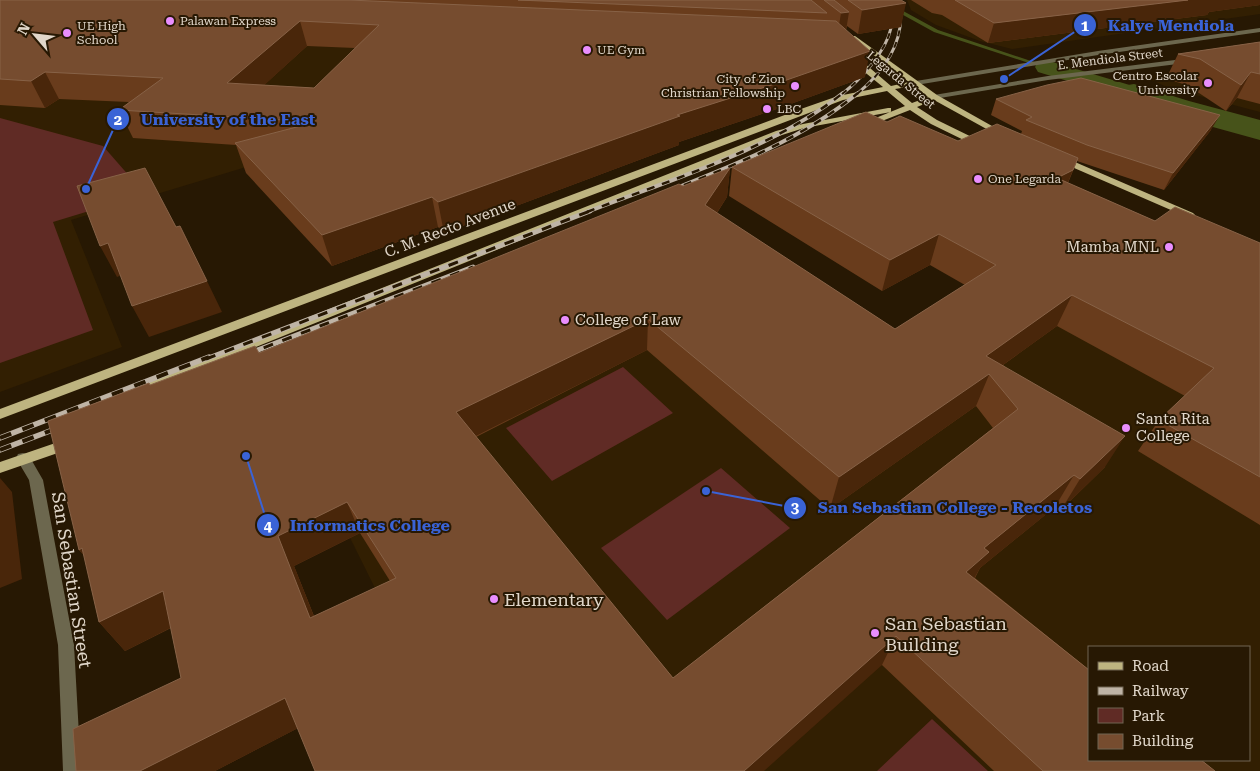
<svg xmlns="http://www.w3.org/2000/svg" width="1260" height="771" viewBox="0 0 1260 771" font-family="'Roboto Serif',serif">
  <rect width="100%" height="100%" fill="#271803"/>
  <path fill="#321f02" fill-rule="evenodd" d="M 907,0 L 1260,0 L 1260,14 L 1012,49 L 980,41 L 936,25 L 911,10 Z
    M 682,35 L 71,220 L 122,347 L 0,392 L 0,50 Z
    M 1260,60 L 1260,112 L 1169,88 L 1145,77 Z
    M 644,227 L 841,376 L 1027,261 L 1260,381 L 1260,771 L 466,771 L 273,383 ZM 1089,647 L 1249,647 L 1249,760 L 1089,760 Z"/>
  <path fill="#602b25" d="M 0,118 L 103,146 L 145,194 L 53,222 L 93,330 L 0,363 Z
    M 623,367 L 673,413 L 552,481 L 506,428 Z
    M 721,468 L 790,528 L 667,620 L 601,548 Z
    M 932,719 L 988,771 L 877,771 Z"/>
  <path fill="#47531a" d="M 1134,84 L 1189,101 L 1260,120 L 1260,140 L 1086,92 Z"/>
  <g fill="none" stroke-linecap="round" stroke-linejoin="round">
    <path fill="#47531a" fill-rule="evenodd" d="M 876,0 L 883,0 L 938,30 L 1049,67 L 1044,68 L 934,32 Z"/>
    <path fill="#47531a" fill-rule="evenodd" d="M 1046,60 L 1153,92 L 1156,97 L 1153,102 L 1144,104 L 1038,72 L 1035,67 L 1038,62 Z"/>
    <path fill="#6c674e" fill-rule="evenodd" d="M 1260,28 L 1260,32 L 1098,55 L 916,85 L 912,83 L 916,81 L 1098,51 Z
      M 1191,58 L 1195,60 L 1194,62 L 1048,80 L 934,99 L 930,97 L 934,95 L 1048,76 Z
      M 23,453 L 28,454 L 43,480 L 74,645 L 81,771 L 63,771 L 58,645 L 29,480 L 16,458 L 18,454 Z"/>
    <path fill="#beb480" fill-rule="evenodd" d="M 851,36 L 855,36 L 937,95 L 1008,135 L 1001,137 L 934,100 L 917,107 L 937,120 L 984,143 L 984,147 L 978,147 L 931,124 L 910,110 L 864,128 L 860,126 L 861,124 L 905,106 L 887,91 L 843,100 L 0,419 L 0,409 L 798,110 L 838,96 L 883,87 L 851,61 L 851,57 L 857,57 L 891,86 L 909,82 L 851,38 ZM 914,86 L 928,97 L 912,103 L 895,89 Z
      M 888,108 L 891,108 L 891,112 L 804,128 L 782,135 L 139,394 L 131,394 L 129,391 L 131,388 L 776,131 L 803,124 Z
      M 1061,156 L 1193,213 L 1195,215 L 1190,218 L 1187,217 L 1058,161 L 1057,159 Z
      M 70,438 L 75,439 L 77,443 L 75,447 L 0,473 L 0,462 Z"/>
    <g stroke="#bfb4a6" stroke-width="3">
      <path id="rail-far3" d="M 842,94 C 860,80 886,52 891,28 C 892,19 890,8 888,0
        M 857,94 C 886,70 907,39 899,0"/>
    </g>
    <g stroke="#bfb4a6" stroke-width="4">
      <path id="rail-far2" d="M 669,191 C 735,165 802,139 858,93
        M 587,212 C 672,179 771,150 843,93"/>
    </g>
    <g stroke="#bfb4a6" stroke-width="5">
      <path id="rail-far1" d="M 245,355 L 473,267
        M 206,359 L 590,211"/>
    </g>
    <g stroke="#bfb4a6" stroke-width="5.5">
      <path id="rail" d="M 0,438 L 209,357
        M 0,450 L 63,426"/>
    </g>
    <use href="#rail-far3" stroke="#271803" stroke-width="2" stroke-dasharray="6" stroke-linecap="butt"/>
    <use href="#rail-far2" stroke="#271803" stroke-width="2.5" stroke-dasharray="8" stroke-linecap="butt"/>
    <use href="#rail-far1" stroke="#271803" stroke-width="3" stroke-dasharray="10" stroke-linecap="butt"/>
    <use href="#rail" stroke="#271803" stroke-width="4" stroke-dasharray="12" stroke-linecap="butt"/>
  </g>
  <path fill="#693c1c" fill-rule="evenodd" d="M 0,0 L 901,0 L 901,27 L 858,34 L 847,26 L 846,30 L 865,77 L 774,110 L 679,142 L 679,145 L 444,233 L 438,227 L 332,266 L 246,173 L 236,145 L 133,138 L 119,110 L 129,102 L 59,99 L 45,108 L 0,105 ZM 307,46 L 355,48 L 314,88 L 264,85 Z
    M 911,0 L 1260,0 L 1260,5 L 1209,12 L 1207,15 L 988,43 L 942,15 L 932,13 Z
    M 1260,42 L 1260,104 L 1237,98 L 1226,111 L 1187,85 L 1166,79 L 1178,54 Z
    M 996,99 L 1211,130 L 1164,190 L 1077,161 L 1068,183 L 1155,221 L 1260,243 L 1260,525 L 1138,451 L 1159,420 L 1185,396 L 1057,326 L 1003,365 L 1105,467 L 1061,510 L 1055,507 L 980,568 L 975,578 L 1215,771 L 994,771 L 882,665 L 298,728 L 215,771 L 76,771 L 181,678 L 171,628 L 125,651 L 99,622 L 84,555 L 79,550 L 151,385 L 259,353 L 730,168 L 727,197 L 717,213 L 895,329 L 965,285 L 930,265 L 882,291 L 729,196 L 732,167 L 887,122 L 958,141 L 1021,134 L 1022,131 L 991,115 ZM 647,350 L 830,509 L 976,406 L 993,428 L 673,678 L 476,437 ZM 360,533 L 390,581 L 314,616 L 294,566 Z"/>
  <path fill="#49260a" d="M 1188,0 L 1260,0 L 1260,5 L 1209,12 L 1207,15 L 988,43 L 994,23 Z
    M 906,3 L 901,27 L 858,34 L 862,10 Z
    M 849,12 L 845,37 L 837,38 L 841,13 Z
    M 300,21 L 307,46 L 237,110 L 227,83 Z
    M 870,51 L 865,77 L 774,110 L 679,142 L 679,145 L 444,233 L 438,202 L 677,115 Z
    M 45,72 L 59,99 L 45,108 L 31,81 Z
    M 1251,72 L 1237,98 L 1226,111 L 1241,85 Z
    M 1220,115 L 1211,130 L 1164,190 L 1173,173 Z
    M 730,168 L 727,197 L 703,234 L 705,205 Z
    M 1073,170 L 1061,199 L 1057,178 Z
    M 432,197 L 438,227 L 332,266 L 322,235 Z
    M 939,234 L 930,265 L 882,291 L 890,260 Z
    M 108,243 L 125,274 L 117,277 L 100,246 Z
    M 207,281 L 222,312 L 149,337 L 132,306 Z
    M 1072,295 L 1057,326 L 989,375 L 976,406 L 830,509 L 839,477 L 986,356 Z
    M 648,319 L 647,350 L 462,443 L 456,412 Z
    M 1125,436 L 1105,467 L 1061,510 L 1080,479 Z
    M 1074,475 L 1055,507 L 980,568 L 972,582 L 966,572 L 984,548 Z
    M 0,478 L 12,492 L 22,579 L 0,588 Z
    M 347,502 L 360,533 L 294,566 L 326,647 L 310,618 L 278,536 Z
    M 82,548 L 105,580 L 79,550 Z
    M 163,591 L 186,620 L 125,651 L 99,622 Z
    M 896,636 L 882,665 L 764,771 L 744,771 Z
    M 285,698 L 304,725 L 215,771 L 140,771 Z"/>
  <path fill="#764c2f" stroke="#876247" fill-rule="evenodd" d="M 0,0 L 349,0 L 836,21 L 870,51 L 778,83 L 677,115 L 680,116 L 438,202 L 432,197 L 322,235 L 235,143 L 316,122 L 119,110 L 163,78 L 45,72 L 31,81 L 0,79 ZM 300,21 L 379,25 L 314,88 L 227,83 Z
    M 518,0 L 811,0 L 827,13 Z
    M 824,0 L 834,0 L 849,12 L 841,13 Z
    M 848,0 L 901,0 L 906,3 L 862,10 Z
    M 955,0 L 1188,0 L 994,23 Z
    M 1260,42 L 1260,74 L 1251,72 L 1241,85 L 1200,59 L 1178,54 Z
    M 1081,78 L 1220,115 L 1173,173 L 1087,145 L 1026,120 L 1032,117 L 996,99 L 1047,85 Z
    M 866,112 L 887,122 L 900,116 L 958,141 L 997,124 L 1078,158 L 1073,170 L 1057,178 L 1155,221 L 1175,207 L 1260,243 L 1260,477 L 1159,420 L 1214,368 L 1072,295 L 986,356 L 1125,436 L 1080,479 L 1074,475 L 984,548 L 989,552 L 966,572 L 1089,670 L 1089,760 L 1201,760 L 1215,771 L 1043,771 L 896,636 L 744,771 L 315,771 L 285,698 L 140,771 L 76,771 L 73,729 L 181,678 L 163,591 L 99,622 L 82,548 L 79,550 L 48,421 L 149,383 L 150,385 L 255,346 L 259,353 L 679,184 L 683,186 L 730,168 L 705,205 L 895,329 L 996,265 L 939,234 L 890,260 L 732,167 ZM 648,319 L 839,477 L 989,374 L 1018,409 L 673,678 L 456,412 ZM 347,502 L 396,578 L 310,618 L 278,536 Z
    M 145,168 L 176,227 L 180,226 L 207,281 L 132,306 L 108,243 L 100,246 L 77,186 Z"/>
  <g fill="#e98efe" stroke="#271803" stroke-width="2">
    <circle cx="170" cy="21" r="5"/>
    <circle cx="67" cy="33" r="5"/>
    <circle cx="587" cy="50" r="5"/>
    <circle cx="1208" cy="83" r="5"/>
    <circle cx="795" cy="86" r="5"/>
    <circle cx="767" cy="109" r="5"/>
    <circle cx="978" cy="179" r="5"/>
    <circle cx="1169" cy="247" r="5"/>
    <circle cx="565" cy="320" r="5"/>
    <circle cx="1126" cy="428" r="5"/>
    <circle cx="494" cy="599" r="5"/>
    <circle cx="875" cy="633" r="5"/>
  </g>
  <g text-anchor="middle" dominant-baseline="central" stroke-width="4" stroke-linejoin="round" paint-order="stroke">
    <g font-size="12" fill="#e1d7ca" stroke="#271803" text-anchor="start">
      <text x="180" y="21">Palawan Express</text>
      <text x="77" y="26">UE High<tspan x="77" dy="14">School</tspan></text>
      <text x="597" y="50">UE Gym</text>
      <text x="1198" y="76" text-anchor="end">Centro Escolar<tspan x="1198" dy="14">University</tspan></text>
      <text x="785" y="79" text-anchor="end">City of Zion<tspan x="785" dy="14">Christrian Fellowship</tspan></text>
      <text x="777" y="109">LBC</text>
      <text x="988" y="179">One Legarda</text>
    </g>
    <g font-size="12" fill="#e1d7ca" stroke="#271803">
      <text transform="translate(1110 59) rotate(-7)">E. Mendiola Street</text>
      <text transform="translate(901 80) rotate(39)">Legarda Street</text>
    </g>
    <g font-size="15" fill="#e1d7ca" stroke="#271803">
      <text transform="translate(450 228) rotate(-21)">C. M. Recto Avenue</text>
    </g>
    <g font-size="15" fill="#e1d7ca" stroke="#271803" text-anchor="start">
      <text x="1159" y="247" text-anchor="end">Mamba MNL</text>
      <text x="575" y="320">College of Law</text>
      <text x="1136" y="419">Santa Rita<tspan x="1136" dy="17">College</tspan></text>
    </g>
    <g font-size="18" fill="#e1d7ca" stroke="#271803">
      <text transform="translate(72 580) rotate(81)">San Sebastian Street</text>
    </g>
    <g font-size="18" fill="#e1d7ca" stroke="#271803" text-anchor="start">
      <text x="504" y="599">Elementary</text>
      <text x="885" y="623">San Sebastian<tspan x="885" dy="21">Building</tspan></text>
    </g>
  </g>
  <path fill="none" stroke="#3a63d6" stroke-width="2" d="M1004 79L1085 25M86 189L118 119M706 491L795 508M246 456L268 525"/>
  <g fill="#3a63d6" stroke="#271803" stroke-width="2">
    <circle cx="1004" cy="79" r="5"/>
    <circle cx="86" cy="189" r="5"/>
    <circle cx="706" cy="491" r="5"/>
    <circle cx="246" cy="456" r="5"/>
    <circle cx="1085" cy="25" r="12"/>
    <circle cx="118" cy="119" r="12"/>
    <circle cx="795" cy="508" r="12"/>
    <circle cx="268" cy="525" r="12"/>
  </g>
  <g font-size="15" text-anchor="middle" font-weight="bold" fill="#fff">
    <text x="1085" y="31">1</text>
    <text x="118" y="125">2</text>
    <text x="795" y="513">3</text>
    <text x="268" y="531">4</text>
  </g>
  <g font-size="16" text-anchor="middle" font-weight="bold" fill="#3a63d6" stroke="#271803" stroke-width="4" stroke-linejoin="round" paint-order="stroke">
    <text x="1171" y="31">Kalye Mendiola</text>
    <text x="228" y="125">University of the East</text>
    <text x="955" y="513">San Sebastian College - Recoletos</text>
    <text x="370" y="531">Informatics College</text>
  </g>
  <rect x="1088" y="646" width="162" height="115" fill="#271803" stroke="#716453"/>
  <rect x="1098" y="662" width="25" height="8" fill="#beb480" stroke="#716453"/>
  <text x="1132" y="671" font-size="15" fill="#e1d7ca">Road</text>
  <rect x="1098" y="687" width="25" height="8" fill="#bfb4a6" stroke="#716453"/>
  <text x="1132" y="696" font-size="15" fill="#e1d7ca">Railway</text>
  <rect x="1098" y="708" width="25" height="15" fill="#602b25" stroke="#716453"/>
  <text x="1132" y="721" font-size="15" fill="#e1d7ca">Park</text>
  <rect x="1098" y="734" width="25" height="15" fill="#764c2f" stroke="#716453"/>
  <text x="1132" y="746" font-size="15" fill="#e1d7ca">Building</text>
  <g transform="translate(35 35) rotate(298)" stroke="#271803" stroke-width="4" paint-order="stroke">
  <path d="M0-4L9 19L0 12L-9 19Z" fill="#e1d7ca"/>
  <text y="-8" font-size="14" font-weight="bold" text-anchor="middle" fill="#e1d7ca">N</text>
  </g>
</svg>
